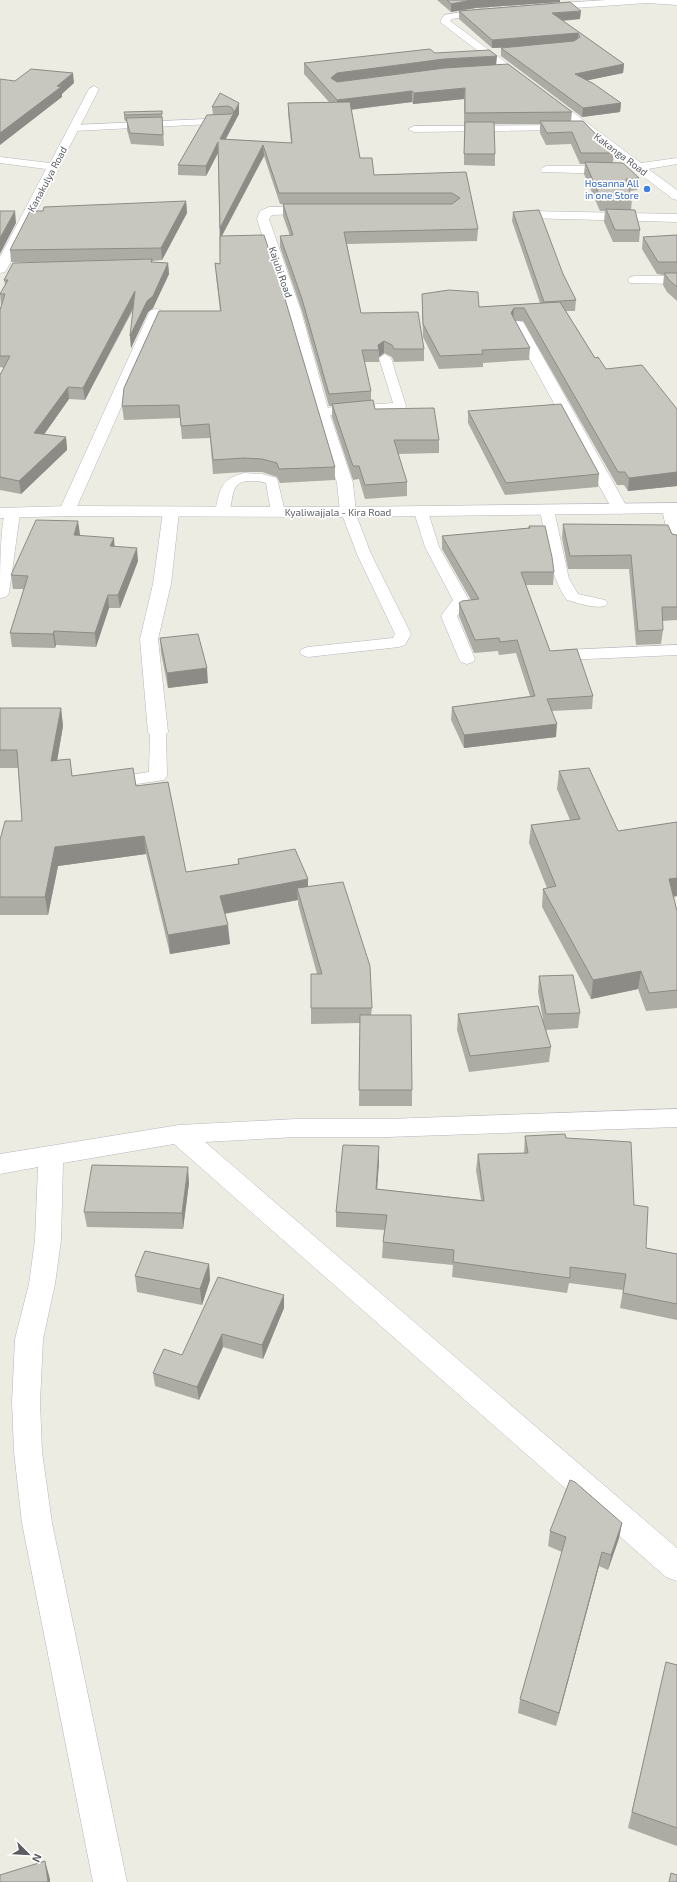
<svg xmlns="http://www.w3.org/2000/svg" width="677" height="1882" viewBox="0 0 677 1882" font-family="'Exo 2',sans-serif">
  <rect width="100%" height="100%" fill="#edece3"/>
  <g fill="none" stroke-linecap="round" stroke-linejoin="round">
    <g stroke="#b5b7bc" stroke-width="1">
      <path id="lane" d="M 228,118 L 231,119 L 233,121 L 231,123 L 74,131 L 69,128 L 74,125 Z
        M 385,354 L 391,358 L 406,406 L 405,409 L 322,416 L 317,415 L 316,412 L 317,409 L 322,408 L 393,403 L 379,358 Z
        M 244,473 L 262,474 L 277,478 L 285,512 L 283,515 L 273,515 L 271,512 L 266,483 C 260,481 253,481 246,481 C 228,484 235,504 227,515 L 217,515 L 215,512 C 220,490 220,479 244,473 Z
        M 547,506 L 552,507 L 554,510 L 569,579 L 578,594 L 605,600 L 608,603 L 605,606 C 594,609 578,603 567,600 C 549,574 546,540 540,510 L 542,507 Z
        M 348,508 L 353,509 L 355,512 L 371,554 L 411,634 L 405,645 L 399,647 L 308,657 L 302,655 L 300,652 L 302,649 L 308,647 L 393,638 L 395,634 L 357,554 L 341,512 L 343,509 Z
        M 421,508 L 426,509 L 428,512 L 439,547 L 469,600 L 457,616 L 475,659 L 473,662 L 467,664 L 461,662 L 459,659 L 441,616 L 453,600 L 425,547 L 414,512 L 416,509 Z
        M 677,645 L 677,655 L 565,660 L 559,658 L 557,655 L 559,652 L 565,650 Z
        M 158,727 L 164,728 L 166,732 L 167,776 L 164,780 L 110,788 L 104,787 L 101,783 L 104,779 L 149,772 L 150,732 L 152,728 Z"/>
    </g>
    <g stroke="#b5b7bc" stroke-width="1">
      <path id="street" d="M 607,0 L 677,0 L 677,5 L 647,3 L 544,10 L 539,7 L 544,4 Z
        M 488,8 L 491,9 L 493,11 L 491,13 L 452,19 L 450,21 L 641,163 L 677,158 L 677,164 L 648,169 L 677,190 L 677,200 L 673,199 L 440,22 L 444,15 Z
        M 94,86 L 99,89 L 7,269 L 5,272 L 0,273 L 0,257 L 46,169 L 0,163 L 0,157 L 50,163 L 89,89 Z
        M 570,125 L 574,126 L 576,128 L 574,130 L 414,132 L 408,129 L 414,126 Z
        M 546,166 L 614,166 L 620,170 L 614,174 L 542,172 L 540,170 L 542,168 Z
        M 313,206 L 317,207 L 319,210 L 317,213 L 272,215 L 269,219 L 301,311 L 329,412 L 353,483 L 356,512 L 354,515 L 348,517 L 342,515 L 340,512 L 337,483 L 315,412 L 287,311 L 257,219 L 260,211 L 269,207 Z
        M 529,211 L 677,214 L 677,222 L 525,218 L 523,215 L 525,212 Z
        M 635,276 L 677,276 L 677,284 L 630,283 L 628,280 L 630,277 Z
        M 156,309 L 161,310 L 163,313 L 75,511 L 73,514 L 67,516 L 61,514 L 59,511 L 149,313 L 151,310 Z
        M 518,321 L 523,322 L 525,325 L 628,509 L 626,512 L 620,514 L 614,512 L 612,509 L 511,325 L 513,322 Z
        M 670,503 L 677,506 L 677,548 L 671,547 L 669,543 L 662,508 L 664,505 Z
        M 171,507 L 177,509 L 179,512 L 171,584 L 158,639 L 168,732 L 165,736 L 158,738 L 151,736 L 148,732 L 140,639 L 153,584 L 163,512 L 165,509 Z
        M 12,508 L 18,510 L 20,513 L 9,593 L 6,597 L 0,598 C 0,579 0,524 6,510 Z
        M 677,1109 L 677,1127 L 387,1137 L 296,1137 L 205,1142 L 677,1548 L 677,1581 L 666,1577 L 174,1144 L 63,1163 L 61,1240 L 55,1284 L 43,1339 L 40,1402 L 42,1452 L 52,1523 L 127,1882 L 93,1882 L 22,1523 L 14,1452 L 12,1402 L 15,1339 L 29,1284 L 35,1240 L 38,1167 L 0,1174 L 0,1154 L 179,1125 L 296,1119 L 387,1119 Z"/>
    </g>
    <g stroke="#b7b8be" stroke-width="1">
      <path id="secondary" d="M 677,503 L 677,513 L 348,517 L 67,516 L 0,518 L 0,508 L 67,506 L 348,507 Z"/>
    </g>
    <use href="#lane" fill="#fff" fill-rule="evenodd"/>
    <use href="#street" fill="#fff" fill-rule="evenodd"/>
    <use href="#secondary" fill="#fff" fill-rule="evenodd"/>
  </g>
  <path fill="#acaba4" d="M 437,0 L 560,0 L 560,2 L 476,8 L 451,12 Z
    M 459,11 L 580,19 L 563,21 L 624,64 L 623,73 L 587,80 L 621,103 L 620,112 L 582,117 L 501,56 L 501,48 L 492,48 L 459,19 Z
    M 435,53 L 496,65 L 572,112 L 571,121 L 614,153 L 613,162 L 639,178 L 637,190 L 629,191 L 632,199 L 631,210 L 640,230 L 639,242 L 613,242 L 604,222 L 605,211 L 600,211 L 584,174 L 585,164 L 580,164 L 571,144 L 546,145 L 540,133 L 540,124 L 494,124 L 495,154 L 495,166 L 464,165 L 464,99 L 413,104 L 412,102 L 351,110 L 360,158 L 374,175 L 466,172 L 478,229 L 477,241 L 347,244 L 361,313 L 424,349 L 424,361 L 394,362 L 392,357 L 384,353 L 379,357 L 379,362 L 364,362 L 371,391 L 371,400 L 375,409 L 439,440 L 439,453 L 398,454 L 407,482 L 407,496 L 365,499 L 359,479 L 353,480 L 332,417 L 332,406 L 329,406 L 302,311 L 280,247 L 280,236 L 290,236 L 283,216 L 283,204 L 280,204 L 264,156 L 222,236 L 335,467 L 335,480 L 280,483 L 277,477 L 262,472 L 244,472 L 213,474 L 210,438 L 182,439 L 180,418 L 124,420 L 122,406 L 220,311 L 216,276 L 215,263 L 220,264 L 218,153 L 206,176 L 178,175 L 178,165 L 213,115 L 212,107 L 239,103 L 239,114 L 226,139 L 291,143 L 288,113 L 288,103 L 329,102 L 304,74 L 304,63 Z
    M 162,111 L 164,146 L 131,144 L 127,130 L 127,121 L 125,121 L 124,118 L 124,112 Z
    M 186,201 L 187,213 L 162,260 L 152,261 L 153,262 L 168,263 L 169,274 L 153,308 L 148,312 L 131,348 L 130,336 L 134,308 L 85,400 L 69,399 L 44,434 L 66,437 L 67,450 L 21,494 L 0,490 L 0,375 L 4,368 L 0,367 L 0,310 L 1,306 L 0,294 L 5,285 L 4,280 L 46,262 L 11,262 L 10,250 L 43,211 Z
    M 513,212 L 563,274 L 576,300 L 575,311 L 566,311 L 595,358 L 606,369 L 677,409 L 677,486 L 628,491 L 624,485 L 617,485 L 523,321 L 514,321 L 530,348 L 529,360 L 483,363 L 483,367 L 439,369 L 423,337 L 422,306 L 422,294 L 479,307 L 540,303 L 512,221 Z
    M 677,235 L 677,301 L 667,292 L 663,285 L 664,275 L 657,274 L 642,249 L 643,237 Z
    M 468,411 L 599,474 L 598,487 L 505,495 L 468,423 Z
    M 563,524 L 672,534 L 677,535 L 677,620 L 662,621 L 663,630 L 661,644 L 636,645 L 629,569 L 568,569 L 562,538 Z
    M 529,526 L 554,572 L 553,585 L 526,585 L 550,651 L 593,696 L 592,709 L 552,711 L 556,737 L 464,748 L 451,720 L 452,707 L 530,696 L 516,653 L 499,655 L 498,651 L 474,653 L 459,616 L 459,603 L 471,600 L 442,549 L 442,536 L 528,528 Z
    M 80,534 L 79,535 L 115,547 L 138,561 L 120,608 L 109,608 L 96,647 L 56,645 L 55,648 L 12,647 L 10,633 L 24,589 L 13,589 L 11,575 Z
    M 160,638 L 208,683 L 168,688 L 161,653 Z
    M 0,708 L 61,708 L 63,726 L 57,760 L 70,759 L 72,776 L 136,786 L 186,872 L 238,864 L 238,859 L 308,887 L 372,1008 L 371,1015 L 412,1090 L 412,1106 L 359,1106 L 360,1023 L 311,1024 L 311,1008 L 317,974 L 298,904 L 298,900 L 225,914 L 230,944 L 170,954 L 146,854 L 58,866 L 48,915 L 0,915 L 0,840 L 22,821 L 18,768 L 0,768 Z
    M 559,771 L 618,831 L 677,822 L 677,896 L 673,897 L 677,911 L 677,1008 L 646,1011 L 638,989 L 591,999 L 542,907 L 543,889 L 547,888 L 529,843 L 531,825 L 570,820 L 557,789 Z
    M 539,976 L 580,1013 L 578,1028 L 546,1030 L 551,1047 L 549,1062 L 469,1072 L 457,1030 L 458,1014 L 543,1020 L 538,992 Z
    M 525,1136 L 566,1138 L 634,1205 L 646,1248 L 677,1254 L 677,1320 L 620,1308 L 623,1290 L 569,1283 L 567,1293 L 452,1277 L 453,1265 L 382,1258 L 383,1242 L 384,1230 L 336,1227 L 336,1212 L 379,1162 L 377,1189 L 481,1200 L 476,1170 L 478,1154 L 524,1153 Z
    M 189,1183 L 183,1229 L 87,1227 L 84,1212 Z
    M 209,1264 L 210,1280 L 202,1305 L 137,1292 L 135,1276 Z
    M 284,1295 L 284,1308 L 263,1359 L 223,1347 L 199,1400 L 155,1386 L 153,1373 L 182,1355 Z
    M 622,1523 L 619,1538 L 608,1570 L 599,1566 L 556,1726 L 518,1713 L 520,1699 L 562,1552 L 548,1546 L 550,1531 Z
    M 666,1662 L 677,1665 L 677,1846 L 628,1828 L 662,1679 Z"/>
  <path fill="#8c8b86" d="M 472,0 L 560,0 L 560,2 L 476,8 L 451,12 L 451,4 Z
    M 581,11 L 580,19 L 552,21 L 552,13 Z
    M 578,33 L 578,42 L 492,48 L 492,40 Z
    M 497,56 L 496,67 L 337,85 L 331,78 L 337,73 L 444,59 Z
    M 624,64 L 623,73 L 575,83 L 575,74 Z
    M 73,73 L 74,83 L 62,94 L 62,97 L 0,145 L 0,133 Z
    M 465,88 L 464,99 L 413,104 L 414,93 Z
    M 412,91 L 412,102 L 337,111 L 337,100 Z
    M 239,103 L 239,114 L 220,149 L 220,139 Z
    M 621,103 L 620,112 L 582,117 L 583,108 Z
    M 218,142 L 218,153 L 206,176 L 206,166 Z
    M 263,145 L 264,156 L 220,239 L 220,228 Z
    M 186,201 L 187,213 L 162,260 L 161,248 Z
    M 15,211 L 16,223 L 0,254 L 0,238 Z
    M 168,263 L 169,274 L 153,308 L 148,312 L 131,348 L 130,336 L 147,301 Z
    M 135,291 L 136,302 L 85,400 L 83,388 Z
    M 514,308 L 513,321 L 511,313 Z
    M 384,341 L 384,353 L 379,357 L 379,350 L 378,345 Z
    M 68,387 L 69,399 L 36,446 L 34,433 Z
    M 66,437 L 67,450 L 21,494 L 19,481 Z
    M 677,472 L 677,486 L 628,491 L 629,478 Z
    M 78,521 L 80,534 L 76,548 L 74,535 Z
    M 114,538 L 115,551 L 110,546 Z
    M 137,548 L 138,561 L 120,608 L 118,595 Z
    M 108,595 L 109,608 L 96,647 L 95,633 Z
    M 54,631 L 56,645 L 55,648 L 53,634 Z
    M 207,668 L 208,683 L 168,688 L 167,673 Z
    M 61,708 L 63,726 L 54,779 L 51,761 Z
    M 557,724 L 556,737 L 464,748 L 464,735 Z
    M 144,836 L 146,854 L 58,866 L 48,915 L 45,897 L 55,847 Z
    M 677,878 L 677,896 L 666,898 L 669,879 Z
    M 308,879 L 308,898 L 297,888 L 298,900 L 221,914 L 220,896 Z
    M 228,925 L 230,944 L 170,954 L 168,935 Z
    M 641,971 L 638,989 L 591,999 L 593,980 Z
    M 379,1146 L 379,1162 L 376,1204 L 376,1189 Z
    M 188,1167 L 189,1183 L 183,1229 L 182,1213 Z
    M 209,1264 L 210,1280 L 202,1305 L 200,1289 Z
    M 284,1295 L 284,1308 L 263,1359 L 262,1345 Z
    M 222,1334 L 223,1347 L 199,1400 L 197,1387 Z
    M 622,1523 L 619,1538 L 608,1570 L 611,1555 Z
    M 602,1552 L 599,1566 L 556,1726 L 559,1713 Z
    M 45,1861 L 50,1879 L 50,1882 L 48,1882 Z"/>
  <path fill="#c8c7bf" stroke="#8c8b86" d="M 447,0 L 472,0 L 451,4 Z
    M 570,2 L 581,11 L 552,13 L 624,64 L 575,74 L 594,84 L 621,103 L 583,108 L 501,48 L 574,41 L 580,37 L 578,33 L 492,40 L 459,11 Z
    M 430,49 L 435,53 L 489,50 L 497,56 L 444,59 L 337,73 L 331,78 L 337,82 L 445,68 L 508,64 L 572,112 L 465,113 L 465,88 L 414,93 L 412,91 L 337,100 L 304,63 Z
    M 31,69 L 73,73 L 57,86 L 61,87 L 0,133 L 0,79 L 15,81 Z
    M 220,93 L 239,103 L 220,139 L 292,143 L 288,103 L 350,102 L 360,158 L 372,158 L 374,175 L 466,172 L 478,229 L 344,232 L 361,313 L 418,312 L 424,349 L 394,349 L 392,345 L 384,341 L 378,345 L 379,350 L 362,350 L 371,391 L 329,394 L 302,299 L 280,236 L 293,235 L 283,204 L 452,204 L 460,198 L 452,193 L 279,193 L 263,145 L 220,228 L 218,142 L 206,166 L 178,165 L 207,115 L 231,114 L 234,112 L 232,108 L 228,106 L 212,107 Z
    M 162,111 L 162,114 L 125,115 L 124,112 Z
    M 162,117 L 163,135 L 130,133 L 126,118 Z
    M 540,121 L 583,121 L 614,153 L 581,153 L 572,132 L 547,133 Z
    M 465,122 L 494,122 L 495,154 L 464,154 Z
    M 585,162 L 623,163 L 639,178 L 626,179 L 632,199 L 601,199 Z
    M 186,201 L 161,248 L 10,250 L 30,211 L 43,211 L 44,207 Z
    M 606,209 L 635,210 L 640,230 L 615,230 Z
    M 539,210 L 563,274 L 576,300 L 544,302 L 513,212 Z
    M 0,211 L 15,211 L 0,238 Z
    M 264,235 L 285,299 L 335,467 L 279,469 L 277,463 L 262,459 L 244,458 L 213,460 L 209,424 L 181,426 L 179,405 L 122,406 L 124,388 L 159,311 L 221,311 L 215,263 L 220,264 L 220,236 Z
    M 677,235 L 677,262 L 658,262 L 643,237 Z
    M 152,259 L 151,262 L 168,263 L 153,296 L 147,301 L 130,336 L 135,291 L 83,388 L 68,387 L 34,433 L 66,437 L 19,481 L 0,477 L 0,375 L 10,356 L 0,356 L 0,310 L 5,294 L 0,294 L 8,280 L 4,280 L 13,263 Z
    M 664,273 L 677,273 L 677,287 L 669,280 Z
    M 449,290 L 478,292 L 479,307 L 560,302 L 595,358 L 598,357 L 606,369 L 642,365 L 677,409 L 677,472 L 629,478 L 625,472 L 618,472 L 524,308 L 514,308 L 511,313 L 530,348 L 482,350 L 483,354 L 440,356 L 423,324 L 422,294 Z
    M 373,400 L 375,409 L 434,408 L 439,440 L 394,440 L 407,482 L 365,485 L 359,466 L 353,466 L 332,404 Z
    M 561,404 L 599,474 L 506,483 L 468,411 Z
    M 36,520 L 78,521 L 74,535 L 114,538 L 110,546 L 137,548 L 118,595 L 108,595 L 95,633 L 54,631 L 53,634 L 10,633 L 28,576 L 11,575 Z
    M 563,524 L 668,525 L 672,534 L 677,535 L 677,607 L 662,607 L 663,630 L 638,631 L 631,555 L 570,556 Z
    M 529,526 L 545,526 L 552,557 L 554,572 L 521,572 L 550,651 L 577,649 L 593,696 L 547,699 L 557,724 L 464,735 L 452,707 L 535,696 L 517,640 L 500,642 L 499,638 L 475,640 L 459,603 L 462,601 L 479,599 L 442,536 L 530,528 Z
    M 198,634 L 207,668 L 167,673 L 160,638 Z
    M 0,708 L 61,708 L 51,761 L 70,759 L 72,776 L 133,768 L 136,786 L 168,782 L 186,872 L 239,864 L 238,859 L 295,849 L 308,879 L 220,896 L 228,925 L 168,935 L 144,836 L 55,847 L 45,897 L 0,897 L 0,840 L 5,821 L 22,821 L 17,750 L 0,750 Z
    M 589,768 L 618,831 L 677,822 L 677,878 L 669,879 L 677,911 L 677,990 L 649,993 L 641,971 L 593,980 L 543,889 L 556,886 L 531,825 L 580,819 L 559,771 Z
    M 343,882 L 370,966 L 372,1008 L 311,1008 L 311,974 L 322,974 L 297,888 Z
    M 573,975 L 580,1013 L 546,1014 L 539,976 Z
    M 538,1006 L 551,1047 L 470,1056 L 458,1014 Z
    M 360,1015 L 411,1015 L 412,1090 L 359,1090 Z
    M 565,1134 L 566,1138 L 631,1142 L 634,1205 L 648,1207 L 646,1248 L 677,1254 L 677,1304 L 623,1293 L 626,1274 L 570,1267 L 570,1278 L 453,1262 L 454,1250 L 383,1242 L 387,1215 L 336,1212 L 343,1145 L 379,1146 L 376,1189 L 484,1201 L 478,1154 L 528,1153 L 525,1136 Z
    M 92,1165 L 188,1167 L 182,1213 L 84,1212 Z
    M 145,1251 L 209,1264 L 200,1289 L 135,1276 Z
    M 218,1277 L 284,1295 L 262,1345 L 222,1334 L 197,1387 L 153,1373 L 164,1349 L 182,1355 Z
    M 570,1480 L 575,1482 L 622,1523 L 611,1555 L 602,1552 L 559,1713 L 520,1699 L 566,1537 L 550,1531 Z
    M 666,1662 L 677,1665 L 677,1828 L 632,1812 Z
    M 45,1861 L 48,1882 L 0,1882 L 0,1875 Z
    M 671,1873 L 677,1875 L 677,1882 L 669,1882 Z"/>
  <circle fill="#3f7fe0" stroke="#fff" stroke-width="1.5" cx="647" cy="189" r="4"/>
  <g text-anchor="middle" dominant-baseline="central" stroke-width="3.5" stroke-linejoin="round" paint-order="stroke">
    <g font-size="10" fill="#5b5d63" stroke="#fff">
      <text transform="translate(621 154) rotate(37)">Kakanga Road</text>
      <text transform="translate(47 179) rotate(-62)">Kanakulya Road</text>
      <text transform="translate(281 272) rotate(71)">Kajubi Road</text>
      <text x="338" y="512">Kyaliwajjala - Kira Road</text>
    </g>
    <g font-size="10" fill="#366cbe" stroke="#fff" text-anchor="end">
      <text x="639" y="183">Hosanna All<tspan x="639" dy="12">in one Store</tspan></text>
    </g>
  </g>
  <g transform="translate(28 1854) rotate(114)" stroke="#ffffff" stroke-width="3" paint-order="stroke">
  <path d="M0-3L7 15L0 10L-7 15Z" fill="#5b5d63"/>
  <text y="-6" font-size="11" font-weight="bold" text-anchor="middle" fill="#5b5d63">N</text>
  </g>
</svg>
